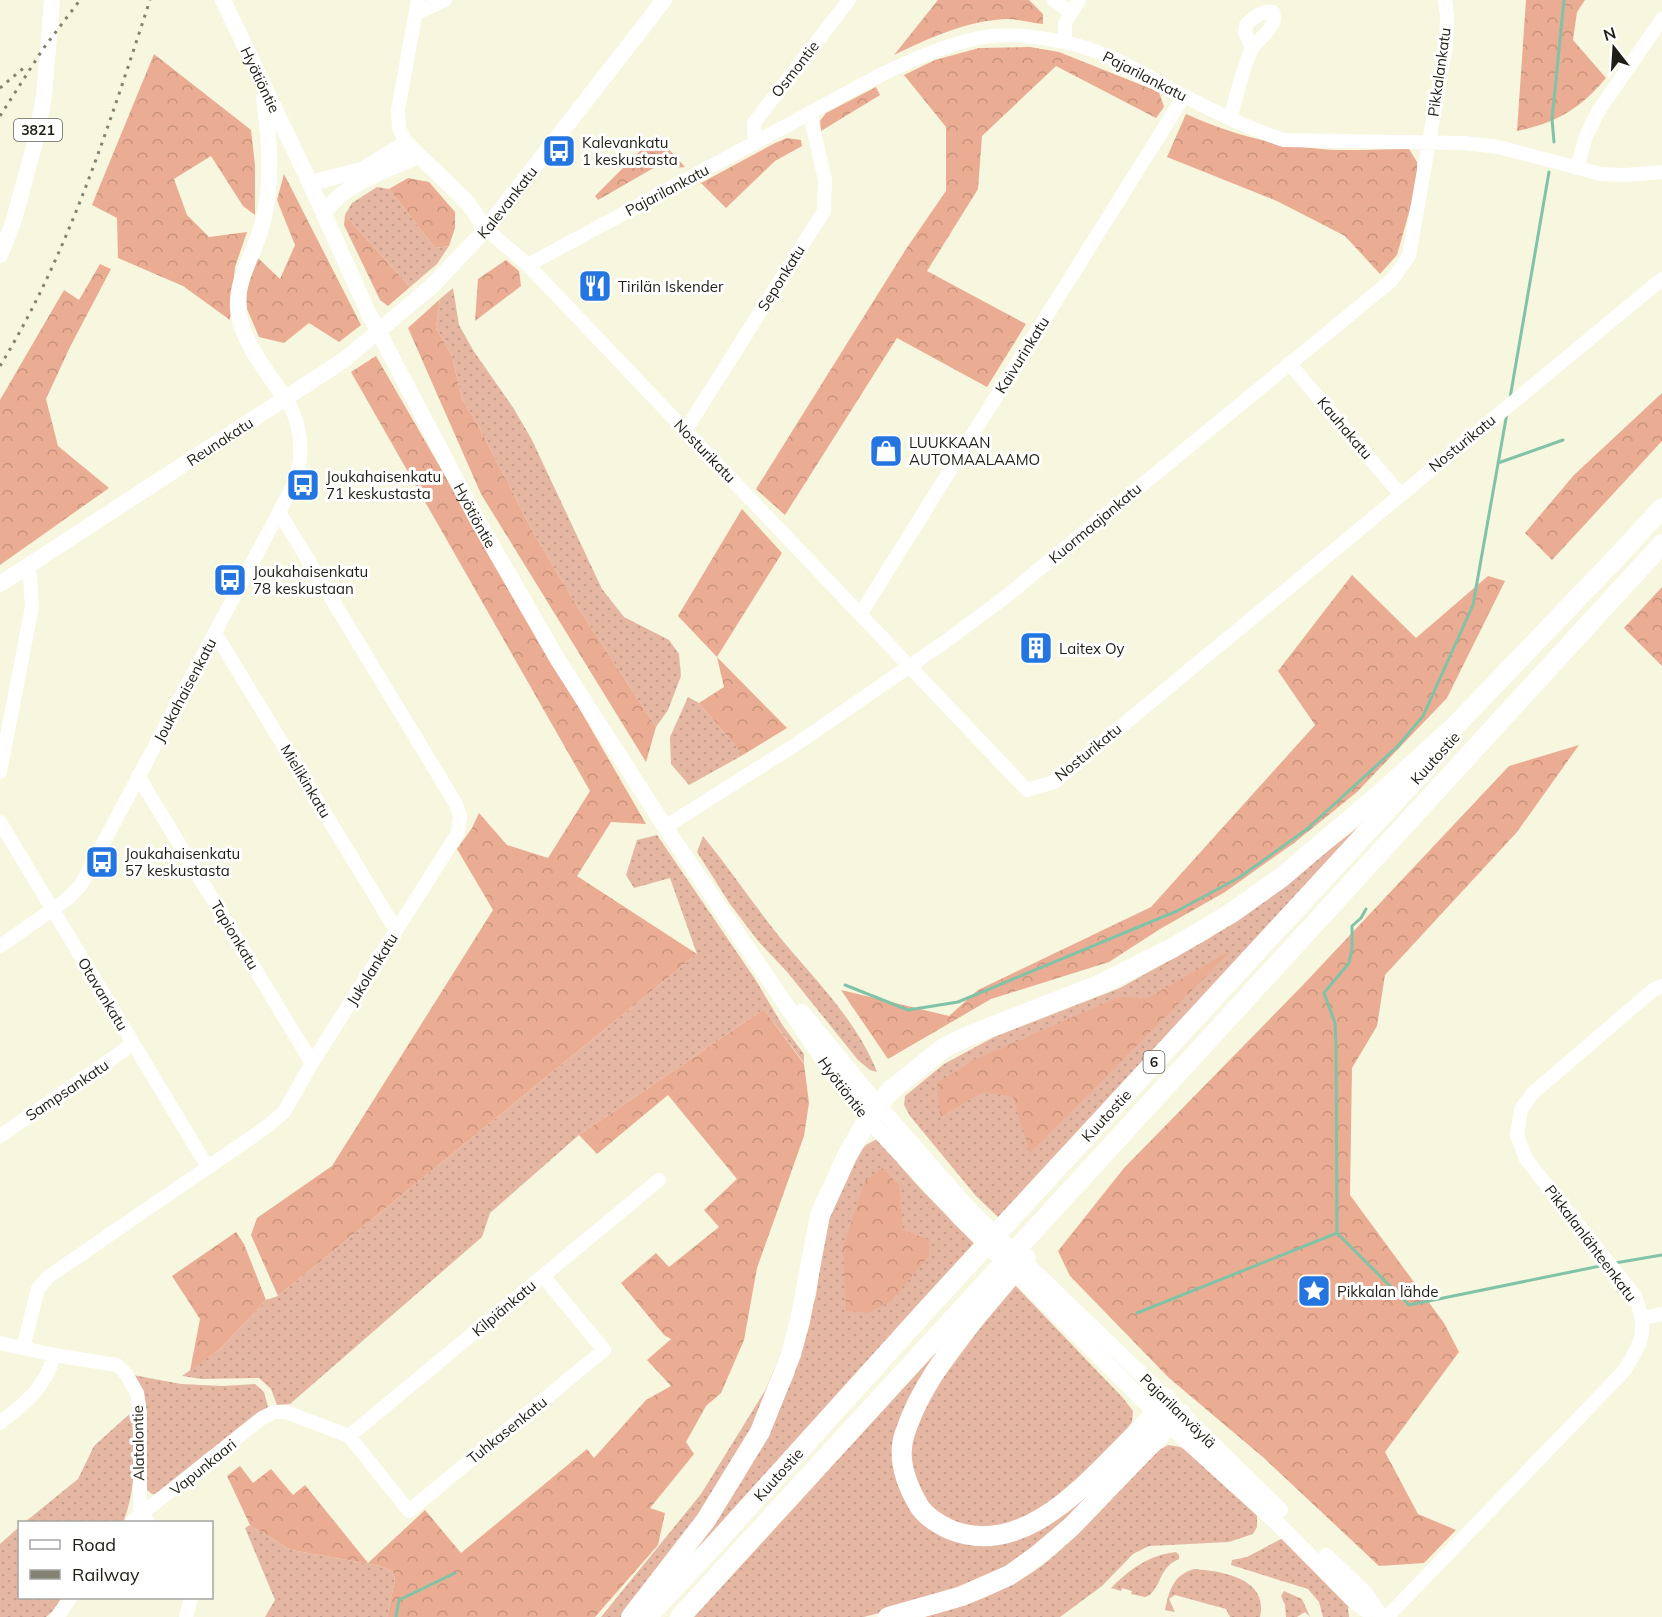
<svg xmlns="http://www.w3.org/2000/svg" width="1662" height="1617" viewBox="0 0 1662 1617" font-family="Mulish,sans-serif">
  <defs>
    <pattern id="grass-dots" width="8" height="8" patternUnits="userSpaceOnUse" patternTransform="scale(1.5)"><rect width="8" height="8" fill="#e5b7a3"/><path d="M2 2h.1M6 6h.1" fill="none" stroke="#c49d8c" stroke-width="1.8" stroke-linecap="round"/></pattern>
    <pattern id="forest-crowns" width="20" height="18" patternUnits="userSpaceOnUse" patternTransform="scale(1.5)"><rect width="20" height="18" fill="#eaad93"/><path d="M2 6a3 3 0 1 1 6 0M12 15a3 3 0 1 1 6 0" fill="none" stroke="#c8947e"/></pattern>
  </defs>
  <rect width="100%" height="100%" fill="#f7f6de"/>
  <path fill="url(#grass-dots)" d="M 377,187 L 389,189 L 435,248 L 449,246 L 437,264 L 410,287 L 345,215 L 352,203 Z
    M 453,288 L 459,325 L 473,350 L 514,409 L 532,440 L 602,589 L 624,617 L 669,640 L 679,654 L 681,676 L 668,710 L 656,727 L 577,606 L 533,532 L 477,423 L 462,399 L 452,356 L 436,328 L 440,299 Z
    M 688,697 L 699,703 L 743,755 L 689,785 L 671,764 L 670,737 Z
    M 1361,825 L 998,1217 L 976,1196 L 910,1116 L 904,1105 L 905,1096 L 944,1064 L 994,1037 L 1120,988 L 1208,939 L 1271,895 Z
    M 657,835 L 755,979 L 783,1026 L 804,1054 L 804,1063 L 764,1009 L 579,1135 L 490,1213 L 482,1237 L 290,1404 L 277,1405 L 271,1389 L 259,1378 L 202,1379 L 182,1376 L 221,1348 L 266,1300 L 278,1296 L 697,954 L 670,878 L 634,888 L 626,875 L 637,840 Z
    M 703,836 C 729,868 752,902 778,935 C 813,978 857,1020 877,1072 L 870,1070 L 858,1060 L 788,973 L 758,941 L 730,904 L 697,852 Z
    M 879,1138 C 906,1177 941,1210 975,1242 L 746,1498 L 676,1570 L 742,1481 L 773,1424 L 794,1375 L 816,1295 L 823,1245 L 830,1208 L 857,1154 L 866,1145 Z
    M 1013,1283 L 1123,1398 L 1133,1411 L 1132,1422 L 1118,1443 L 1063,1496 L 1012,1525 L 988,1530 L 958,1526 L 941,1517 L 923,1500 L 909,1456 L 915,1423 L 934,1390 Z
    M 973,1312 L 923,1380 L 903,1493 L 979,1544 L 1128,1460 L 1026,1557 L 944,1596 L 864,1617 L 694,1617 Z
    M 793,1323 L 749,1438 L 710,1501 L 624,1617 L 601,1617 L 701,1494 L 766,1389 Z
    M 133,1375 L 181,1384 L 223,1386 L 255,1384 L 264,1392 L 268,1407 L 158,1495 L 152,1494 L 146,1489 L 147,1419 L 145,1401 Z
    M 134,1410 C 135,1446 137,1486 124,1520 L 121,1522 L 25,1522 L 78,1479 L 94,1446 Z
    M 1168,1445 L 1180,1447 L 1194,1454 L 1257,1514 L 1257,1527 L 1253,1534 L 1229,1542 L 1149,1546 L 1133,1554 L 1102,1586 L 1060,1617 L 923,1617 C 961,1608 1000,1594 1033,1572 C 1077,1542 1118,1488 1158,1451 Z
    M 250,1525 L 291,1550 L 381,1566 L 393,1572 L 395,1580 L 387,1617 L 265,1617 L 275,1600 L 245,1528 Z
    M 19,1527 L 20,1598 L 63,1598 L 55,1609 L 46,1617 L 0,1617 L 0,1544 Z
    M 1283,1538 L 1350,1603 L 1348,1609 L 1349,1617 L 1323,1617 L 1319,1602 L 1308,1589 L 1231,1565 L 1232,1560 L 1247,1557 Z
    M 1176,1552 L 1179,1555 L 1179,1559 C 1159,1568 1163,1582 1150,1595 L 1145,1597 L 1131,1594 L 1132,1591 L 1122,1588 L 1121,1591 L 1111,1588 C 1130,1569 1149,1555 1176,1552 Z
    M 1194,1569 C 1223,1571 1269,1579 1260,1617 L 1230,1617 L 1226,1609 L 1175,1595 L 1169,1599 L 1175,1612 L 1165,1610 C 1169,1591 1173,1575 1194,1569 Z
    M 1284,1591 L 1302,1599 L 1310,1617 L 1305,1612 L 1297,1617 L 1286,1617 L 1285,1605 L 1281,1596 Z"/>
  <path fill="url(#forest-crowns)" d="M 938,0 L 1029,0 L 1043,14 L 1043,24 C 1031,23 1018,19 1006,19 C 966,21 929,38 894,55 Z
    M 1526,0 L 1585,0 L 1577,12 L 1573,40 L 1606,78 C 1580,109 1556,123 1517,131 Z
    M 1030,47 L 1059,52 L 1159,92 L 1164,107 L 1156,118 L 1056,66 L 982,136 L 978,189 L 927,271 L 1026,324 L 987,387 L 897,338 L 785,515 L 756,489 L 906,249 L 946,191 L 946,127 L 904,75 L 935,60 L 979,48 Z
    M 154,54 L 251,130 L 255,165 L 255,215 L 243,206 L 211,156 L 174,179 L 187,215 L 209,237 L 247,232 L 235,267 L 230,320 L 183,286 L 118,258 L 117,218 L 92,205 Z
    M 876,87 L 880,95 L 821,131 L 820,121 L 826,113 Z
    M 1186,114 C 1225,132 1268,144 1311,148 C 1343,152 1377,149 1409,149 L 1417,162 L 1417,184 L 1397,255 L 1380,274 L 1345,236 L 1277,201 L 1167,157 Z
    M 656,135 L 685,167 L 672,168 L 657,166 L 598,200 L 595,196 Z
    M 787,138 L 801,140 L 802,146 L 775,161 L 726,208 L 701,183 L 775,143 Z
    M 284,174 L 361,325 L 339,342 L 309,323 L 284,343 L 259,337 L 247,309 L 246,286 L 258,258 L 280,279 L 295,245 L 277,200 Z
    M 408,178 L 429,182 L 455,212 L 455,228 L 449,246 L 435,248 L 389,189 Z
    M 345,215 L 410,287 L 388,306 L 380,300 L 344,225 Z
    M 506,260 L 519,271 L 521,286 L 475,321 L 478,279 Z
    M 100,264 L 111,269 L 70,347 L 46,399 L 58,446 L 109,488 L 0,565 L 0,400 L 64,290 L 79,300 Z
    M 440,299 L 436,328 L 452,356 L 462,399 L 477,423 L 533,532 L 577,606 L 656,727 L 646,762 L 481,494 L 408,328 Z
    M 376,356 L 646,824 L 611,822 L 577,876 L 697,954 L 278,1296 L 251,1235 L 257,1218 L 332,1166 L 493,910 L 457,849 L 472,828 L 479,813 L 507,845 L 548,858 L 590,791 L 351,372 Z
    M 1662,393 L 1662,441 L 1552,560 L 1525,533 L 1574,475 Z
    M 742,509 L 782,553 L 717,657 L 787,728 L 743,755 L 699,703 L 724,687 L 717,657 L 678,616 Z
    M 1352,575 L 1416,638 L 1488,576 L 1505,581 L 1447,698 L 1357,792 L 1294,843 L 1225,892 L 1160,929 L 1109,962 L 991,999 L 888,1059 L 841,990 L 949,1016 L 978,990 L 1151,907 L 1315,725 L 1278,671 Z
    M 1662,587 L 1662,666 L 1624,628 Z
    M 1579,745 L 1517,832 L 1385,975 L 1377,1026 L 1352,1068 L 1350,1195 L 1444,1323 L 1459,1352 L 1385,1452 L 1418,1514 L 1456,1530 L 1424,1563 L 1379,1566 L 1264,1458 L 1169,1378 L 1070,1276 L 1058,1251 L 1124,1168 L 1302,986 L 1509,766 Z
    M 1233,949 L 1030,1153 L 1013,1097 L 983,1092 L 940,1117 L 937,1083 L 976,1059 L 1119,997 L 1148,998 Z
    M 764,1009 L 804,1064 L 809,1103 L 804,1136 L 757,1268 L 744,1340 L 721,1393 L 706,1406 L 686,1442 L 694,1454 L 650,1508 L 665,1513 L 658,1545 L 595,1617 L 387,1617 L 395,1580 L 393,1572 L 381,1566 L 291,1550 L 250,1525 L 227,1476 L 240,1466 L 253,1483 L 271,1469 L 293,1495 L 305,1485 L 368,1563 L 425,1510 L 461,1553 L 587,1449 L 594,1458 L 646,1400 L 671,1386 L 647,1360 L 671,1339 L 664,1335 L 621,1283 L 656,1253 L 669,1267 L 719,1227 L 704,1210 L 737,1179 L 668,1095 L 597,1154 L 579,1135 Z
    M 883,1168 L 899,1186 L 903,1230 L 929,1240 L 929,1256 L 891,1301 L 868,1313 L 846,1311 L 843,1247 L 865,1181 Z
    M 236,1232 L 244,1244 L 266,1300 L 221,1348 L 190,1371 L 200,1319 L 172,1276 Z"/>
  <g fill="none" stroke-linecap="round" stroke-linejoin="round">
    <path stroke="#80c3a7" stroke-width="3" d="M 1554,142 L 1552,119 L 1564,0
      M 1510,398 L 1549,172
      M 1498,463 L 1563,440
      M 1366,909 L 1361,918 L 1352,926 L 1352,948 L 1349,963 L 1324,993 L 1335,1023 L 1336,1043 L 1337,1233 L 1409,1305 L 1605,1265
      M 845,985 L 908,1010 L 958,1002 L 1177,911 L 1240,877 L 1307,829 L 1398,746 L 1423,716 L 1473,605 L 1507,413
      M 1615,1263 L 1662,1255
      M 1137,1313 L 1337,1233
      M 396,1617 L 399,1600 L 455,1573"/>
    <path stroke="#fff" stroke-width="14" d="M 1054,0 L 1071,13 L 1065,24 L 1065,42
      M 416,13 L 445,0
      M 1071,13 L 1079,0
      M 1230,118 C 1235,103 1245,58 1253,47 C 1260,37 1278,27 1273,12 C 1263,10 1252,18 1246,25 L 1245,33 L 1252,48
      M 757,141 L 754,134 L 754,123 L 849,0
      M 406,143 L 399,128 L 398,110 L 418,0
      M 1577,168 L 1586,136 L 1599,110 L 1662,19
      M 486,229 L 528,265 L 1027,790 L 1054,782 L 1662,279
      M 528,265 C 618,217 707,168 797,120 C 851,91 914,53 974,39 C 1002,32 1036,36 1064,42 C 1108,51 1145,75 1184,96 C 1216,112 1249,129 1284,140 L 1464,143 L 1499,147 L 1601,174 L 1625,175 L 1662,172
      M 1289,363 L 1400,494
      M 685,431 L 824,211 L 825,180 L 812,123 L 812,112
      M 861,613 L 1184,96
      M 215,633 L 396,930
      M 0,772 L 32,607 L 30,575 L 26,567
      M 138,776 L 312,1063
      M 0,822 L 207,1166
      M 665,827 L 795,745 L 949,639 L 1004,598 L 1392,280 L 1409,256 L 1446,45 L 1447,16 L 1445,0
      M 0,946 L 66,900 L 81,885 L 279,512 C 285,500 294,487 297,474 C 304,449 300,419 285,398
      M 0,1136 L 133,1044
      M 1643,1318 L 1662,1314
      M 0,1343 L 54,1355 L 117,1365 L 126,1374 L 137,1393 L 140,1413 L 140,1515 L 132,1522
      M 23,1348 L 38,1289 L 48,1277 L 265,1128 L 284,1112 L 312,1063 L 458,833 L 460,816 L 456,804 L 279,512
      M 0,1423 C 26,1402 45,1389 54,1355
      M 349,1436 L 659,1180
      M 148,1522 L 140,1515 L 262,1418 L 274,1412 L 286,1412 L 349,1436 L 409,1511 L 604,1350 L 543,1276
      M 57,1617 L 70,1598
      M 186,1617 L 191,1598
      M 1387,1617 L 1624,1371 C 1643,1340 1648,1330 1635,1296 L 1526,1159 L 1517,1135 L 1521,1109 L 1533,1093 L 1653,990 L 1662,986"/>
    <g stroke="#fff" stroke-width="16">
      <path id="s1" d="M 223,0 L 310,183 L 368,312 L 478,521 L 558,660 L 665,827 L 831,1071 L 868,1119 L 960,1218 L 1156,1413 L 1276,1522 L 1356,1603 L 1378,1617"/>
      <path d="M 264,97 C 269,140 274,182 262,225 C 255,253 236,278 238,309 C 241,341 267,372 285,398"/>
      <path d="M 310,183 L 362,170 L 406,143 L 467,202 L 486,229"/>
      <path d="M 324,215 C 339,185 389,169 419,156"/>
      <path d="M 0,255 L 13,223 L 36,139 L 44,96 L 52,0"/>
      <path id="s2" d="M 0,584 L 344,360 L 432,286 L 486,229 L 664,0"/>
      <path id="s3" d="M 802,1012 L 878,1105 L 969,1209 L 1167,1399 L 1280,1510"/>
      <path d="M 1326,1556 L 1365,1593 L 1379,1614"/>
    </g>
    <g stroke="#fff" stroke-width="20">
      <path d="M 1609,566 L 1662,508"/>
      <path d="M 1026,1258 C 983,1310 926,1368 905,1433 C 896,1458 906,1484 919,1506 C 926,1517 940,1525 951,1530 C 1017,1556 1076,1495 1118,1452 C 1135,1435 1152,1418 1167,1399"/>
      <path d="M 631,1617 L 706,1520 L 760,1432 L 791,1354 L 800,1321 L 820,1215 L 847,1156 L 868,1119 L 890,1091 L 945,1047 L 973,1034 L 1101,984 L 1174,947 L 1230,914 L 1282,877 L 1388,787 L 1455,726 L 1617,557"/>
      <path id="s4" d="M 647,1617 L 706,1554 L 929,1307 L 1426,768"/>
      <path d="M 680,1617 L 1662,544"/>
      <path d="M 888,1617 L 962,1596 L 1010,1575 L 1039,1554 L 1072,1526 L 1181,1413"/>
    </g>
    <path stroke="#848373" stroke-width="3" stroke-dasharray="3 6" stroke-linecap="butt" d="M 0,88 L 27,65
      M 0,116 L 43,49 L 80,0
      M 0,366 C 69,253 109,125 150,0"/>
  </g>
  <defs>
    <g id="bus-square" transform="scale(1.725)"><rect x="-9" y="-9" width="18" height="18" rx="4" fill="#2475df" stroke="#fff"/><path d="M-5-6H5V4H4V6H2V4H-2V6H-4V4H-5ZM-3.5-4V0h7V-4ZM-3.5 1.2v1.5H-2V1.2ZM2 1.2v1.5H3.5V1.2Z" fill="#fff"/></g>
    <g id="restaurant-square" transform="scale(1.725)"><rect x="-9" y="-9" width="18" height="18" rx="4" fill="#2475df" stroke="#fff"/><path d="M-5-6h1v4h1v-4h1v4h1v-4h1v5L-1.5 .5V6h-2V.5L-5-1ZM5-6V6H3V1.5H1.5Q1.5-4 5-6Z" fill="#fff"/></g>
    <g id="shop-square" transform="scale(1.725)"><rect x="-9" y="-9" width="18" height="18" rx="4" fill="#2475df" stroke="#fff"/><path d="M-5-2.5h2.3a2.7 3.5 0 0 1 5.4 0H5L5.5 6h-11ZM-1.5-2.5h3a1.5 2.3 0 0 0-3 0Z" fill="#fff"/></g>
    <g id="building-square" transform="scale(1.725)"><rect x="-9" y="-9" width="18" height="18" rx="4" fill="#2475df" stroke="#fff"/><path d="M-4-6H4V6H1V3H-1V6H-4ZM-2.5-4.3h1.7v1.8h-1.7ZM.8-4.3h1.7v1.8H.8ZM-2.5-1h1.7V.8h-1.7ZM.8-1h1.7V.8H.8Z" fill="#fff"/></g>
    <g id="sight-square" transform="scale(1.725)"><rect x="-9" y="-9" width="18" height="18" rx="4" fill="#2475df" stroke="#fff"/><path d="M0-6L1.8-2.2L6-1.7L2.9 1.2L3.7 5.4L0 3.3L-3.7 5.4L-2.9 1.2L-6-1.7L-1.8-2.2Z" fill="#fff"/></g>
  </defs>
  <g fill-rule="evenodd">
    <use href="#bus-square" x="559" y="151"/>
    <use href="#restaurant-square" x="595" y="286"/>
    <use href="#shop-square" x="886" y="451"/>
    <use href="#bus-square" x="303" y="485"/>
    <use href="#bus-square" x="230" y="580"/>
    <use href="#building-square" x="1036" y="648"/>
    <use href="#bus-square" x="102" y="862"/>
    <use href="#sight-square" x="1314" y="1291"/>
  </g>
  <g text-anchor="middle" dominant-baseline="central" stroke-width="6" stroke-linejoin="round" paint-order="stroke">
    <g fill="#fff" stroke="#62625c" stroke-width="1.5">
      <rect x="14" y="119" width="48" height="22" rx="4.5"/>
      <rect x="1143.5" y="1051" width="21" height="22" rx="4.5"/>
    </g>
    <g font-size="14" font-weight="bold" fill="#1f1e16">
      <text x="38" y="130">3821</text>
      <text x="1154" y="1062">6</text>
    </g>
    <g font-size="15" fill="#1f1e16" stroke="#fff">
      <text transform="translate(795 69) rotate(-52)">Osmontie</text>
      <text transform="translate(1439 72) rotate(-82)">Pikkalankatu</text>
      <text transform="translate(1145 76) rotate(27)">Pajarilankatu</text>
      <text stroke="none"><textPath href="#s1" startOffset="88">Hyötiöntie</textPath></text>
      <text transform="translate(667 190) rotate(-28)">Pajarilankatu</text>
      <text stroke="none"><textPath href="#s2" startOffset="638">Kalevankatu</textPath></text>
      <text transform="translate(781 278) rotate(-58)">Seponkatu</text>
      <text transform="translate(1022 355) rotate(-58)">Kaivurinkatu</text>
      <text transform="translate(1345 428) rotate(50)">Kauhakatu</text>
      <text stroke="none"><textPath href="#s2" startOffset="262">Reunakatu</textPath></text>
      <text transform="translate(1462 443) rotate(-39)">Nosturikatu</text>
      <text transform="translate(705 451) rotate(46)">Nosturikatu</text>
      <text stroke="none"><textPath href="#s1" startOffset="574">Hyötiöntie</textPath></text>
      <text transform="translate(1095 523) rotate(-40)">Kuormaajankatu</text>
      <text transform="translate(185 690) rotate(-62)">Joukahaisenkatu</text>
      <text transform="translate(1088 752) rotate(-39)">Nosturikatu</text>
      <text transform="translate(1435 758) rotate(-48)">Kuutostie</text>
      <text transform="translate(306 781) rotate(59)">Mielikinkatu</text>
      <text transform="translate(235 935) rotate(59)">Tapionkatu</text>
      <text transform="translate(372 969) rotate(-58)">Jukolankatu</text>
      <text transform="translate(103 994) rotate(59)">Otavankatu</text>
      <text stroke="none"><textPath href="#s1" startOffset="1254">Hyötiöntie</textPath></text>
      <text transform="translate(67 1090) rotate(-34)">Sampsankatu</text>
      <text stroke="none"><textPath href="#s4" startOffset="680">Kuutostie</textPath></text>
      <text transform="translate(1591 1243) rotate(53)">Pikkalanlähteenkatu</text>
      <text transform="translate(504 1308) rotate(-40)">Kilpiänkatu</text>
      <text stroke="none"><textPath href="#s3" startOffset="549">Pajarilanväylä</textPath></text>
      <text transform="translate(507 1430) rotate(-39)">Tuhkasenkatu</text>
      <text transform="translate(138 1443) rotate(-91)">Alatalontie</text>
      <text transform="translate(203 1467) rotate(-39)">Vapunkaari</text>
      <text stroke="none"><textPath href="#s4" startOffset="194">Kuutostie</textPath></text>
    </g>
    <g font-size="15" fill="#1f1e16" stroke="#fff" text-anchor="start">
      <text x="582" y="142">Kalevankatu<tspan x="582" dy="17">1 keskustasta</tspan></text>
      <text x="618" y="286">Tirilän Iskender</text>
      <text x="909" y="442">LUUKKAAN<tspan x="909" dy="17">AUTOMAALAAMO</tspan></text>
      <text x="326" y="476">Joukahaisenkatu<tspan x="326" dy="17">71 keskustasta</tspan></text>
      <text x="253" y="571">Joukahaisenkatu<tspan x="253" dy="17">78 keskustaan</tspan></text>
      <text x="1059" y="648">Laitex Oy</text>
      <text x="125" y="853">Joukahaisenkatu<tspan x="125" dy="17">57 keskustasta</tspan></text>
      <text x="1337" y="1291">Pikkalan lähde</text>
    </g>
  </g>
  <rect x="18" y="1521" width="195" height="78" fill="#ffffff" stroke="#a5a5a2" stroke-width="1.5"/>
  <rect x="30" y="1540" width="30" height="9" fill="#ffffff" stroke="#a5a5a2" stroke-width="1.5"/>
  <text x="72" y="1551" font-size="18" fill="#1f1e16">Road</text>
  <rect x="30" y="1570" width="30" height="9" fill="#848373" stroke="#a5a5a2" stroke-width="1.5"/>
  <text x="72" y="1581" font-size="18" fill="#1f1e16">Railway</text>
  <g transform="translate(1614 48) rotate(343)" stroke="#ffffff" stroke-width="4.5" paint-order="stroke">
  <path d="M0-4.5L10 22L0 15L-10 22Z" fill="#1f1e16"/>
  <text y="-9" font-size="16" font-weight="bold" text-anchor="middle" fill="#1f1e16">N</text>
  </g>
</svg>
